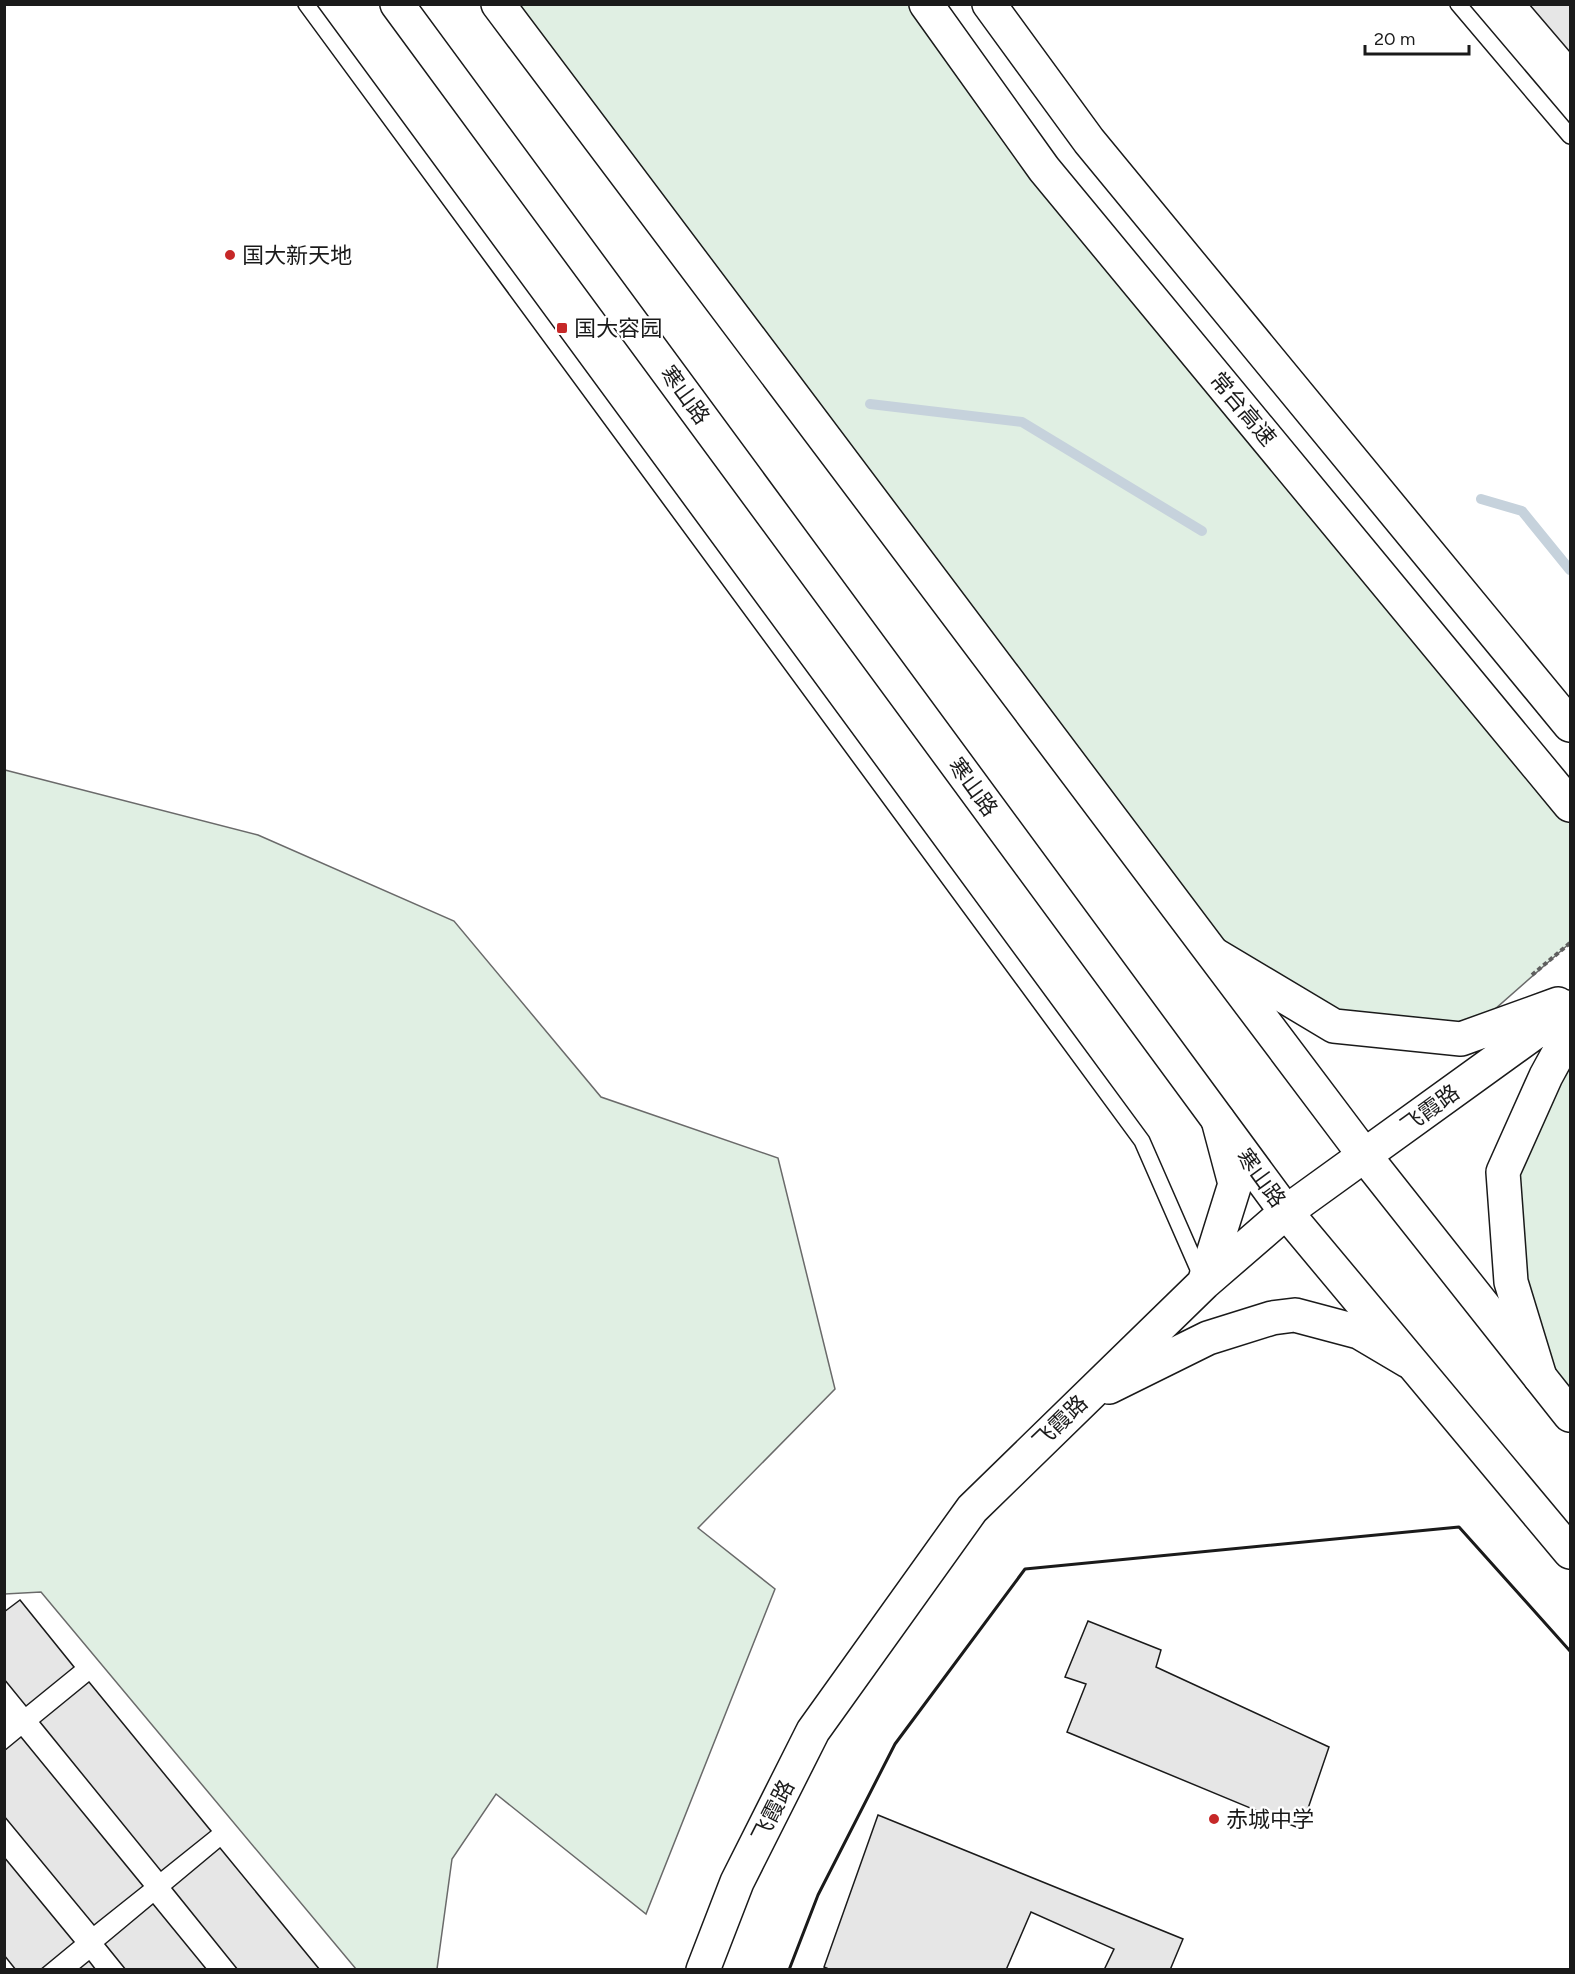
<svg xmlns="http://www.w3.org/2000/svg" width="1575" height="1974" viewBox="0 0 1575 1974" font-family="Figtree,'Noto Sans SC',sans-serif">
  <rect width="100%" height="100%" fill="#fff"/>
  <path fill="#e0efe3" stroke="#6a6a6a" stroke-width="1.5" d="M 498,5 L 926,5 L 1570,805 L 1570,943 L 1461,1039 L 1334,1026 L 1215,955 Z
    M 5,770 L 258,835 L 454,921 L 601,1097 L 778,1158 L 835,1389 L 698,1528 L 775,1589 L 646,1914 L 496,1794 L 452,1859 L 437,1969 L 356,1969 L 41,1592 L 5,1594 Z
    M 1570,1070 L 1570,1415 L 1541,1379 L 1503,1172 L 1546,1076 Z"/>
  <g fill="none" stroke-linecap="round" stroke-linejoin="round">
    <path stroke="#c6d2dc" stroke-width="10" d="M 870,404 L 1022,422 L 1202,531
      M 1481,499 L 1522,511 L 1570,570"/>
  </g>
  <path fill="#e6e6e6" stroke="#1a1a1a" stroke-width="1.5" d="M 1529,4 L 1570,4 L 1570,52 Z
    M 20,1600 L 74,1667 L 26,1706 L 4,1679 L 4,1612 Z
    M 1088,1621 L 1161,1650 L 1156,1667 L 1329,1747 L 1301,1829 L 1067,1732 L 1086,1684 L 1065,1677 Z
    M 89,1682 L 211,1831 L 161,1871 L 40,1722 Z
    M 21,1737 L 143,1886 L 94,1925 L 4,1816 L 4,1751 Z
    M 878,1815 L 1183,1939 L 1170,1970 L 1104,1970 L 1114,1949 L 1031,1912 L 1006,1970 L 831,1970 L 824,1967 Z
    M 220,1848 L 320,1970 L 238,1970 L 172,1888 Z
    M 4,1857 L 74,1942 L 40,1970 L 16,1970 L 4,1955 Z
    M 153,1904 L 207,1970 L 126,1970 L 105,1944 Z
    M 89,1961 L 96,1970 L 78,1970 Z"/>
  <g fill="none" stroke-linecap="round" stroke-linejoin="round">
    <g stroke="#1a1a1a" stroke-width="18">
      <path id="service" d="M 306,4 L 1142,1141 L 1202,1278
        M 1458,4 L 1570,136"/>
    </g>
    <g stroke="#1a1a1a" stroke-width="36">
      <path id="secondary" d="M 1215,955 L 1334,1026 L 1461,1039 L 1558,1004
        M 1204,1283 L 1235,1184 L 1218,1120
        M 1540,1377 L 1511,1282 L 1503,1172 L 1546,1076 L 1570,1032
        M 1109,1387 L 1208,1338 L 1272,1318 L 1295,1315 L 1359,1332 L 1408,1361
        M 703,1970 L 737,1882 L 813,1731 L 972,1509 L 1204,1283 L 1286,1212 L 1570,1007"/>
    </g>
    <g stroke="#1a1a1a" stroke-width="36">
      <path id="primary" d="M 397,4 L 1286,1212 L 1570,1552
        M 498,4 L 1365,1156 L 1570,1415"/>
    </g>
    <g stroke="#1a1a1a" stroke-width="36">
      <path id="motorway" d="M 926,4 L 1044,169 L 1570,805
        M 989,4 L 1089,141 L 1570,725"/>
    </g>
    <path stroke="#5f5f5f" stroke-width="4" stroke-dasharray="4.5 3" stroke-linecap="butt" d="M 1532,975 L 1570,943"/>
    <use href="#service" stroke="#fff" stroke-width="15"/>
    <use href="#secondary" stroke="#fff" stroke-width="33"/>
    <use href="#primary" stroke="#fff" stroke-width="33"/>
    <use href="#motorway" stroke="#fff" stroke-width="33"/>
    <path stroke="#1a1a1a" stroke-width="3" d="M 789,1970 L 818,1895 L 895,1744 L 1025,1569 L 1459,1527 L 1570,1651"/>
  </g>
  <g fill="#c62828" stroke="#fff" stroke-width="2">
    <circle cx="230" cy="255" r="6"/>
    <rect x="556" y="322" width="12" height="12" rx="3"/>
    <circle cx="1214" cy="1819" r="6"/>
  </g>
  <g text-anchor="middle" dominant-baseline="central" stroke-width="4.5" stroke-linejoin="round" paint-order="stroke">
    <g font-size="22" fill="#1a1a1a" stroke="#fff" text-anchor="start">
      <text x="242" y="255">国大新天地</text>
      <text x="574" y="328">国大容园</text>
      <text x="1226" y="1819">赤城中学</text>
    </g>
    <g font-size="22" fill="#1a1a1a" stroke="#fff">
      <text transform="translate(685 395) rotate(54)">寒山路</text>
      <text transform="translate(1243 409) rotate(50)">常台高速</text>
      <text transform="translate(973 787) rotate(54)">寒山路</text>
      <text transform="translate(1430 1109) rotate(-36)">飞霞路</text>
      <text transform="translate(1261 1178) rotate(54)">寒山路</text>
      <text transform="translate(1060 1422) rotate(-44)">飞霞路</text>
      <text transform="translate(773 1811) rotate(-63)">飞霞路</text>
    </g>
  </g>
  <rect width="1575" height="1974" fill="none" stroke="#1a1a1a" stroke-width="12"/>
  <path d="M1365 45v9h104v-9" fill="none" stroke="#1a1a1a" stroke-width="3"/>
  <text x="1374" y="45" font-size="18" fill="#1a1a1a" stroke="#ffffff" stroke-width="4.5" paint-order="stroke">20 m</text>
</svg>
